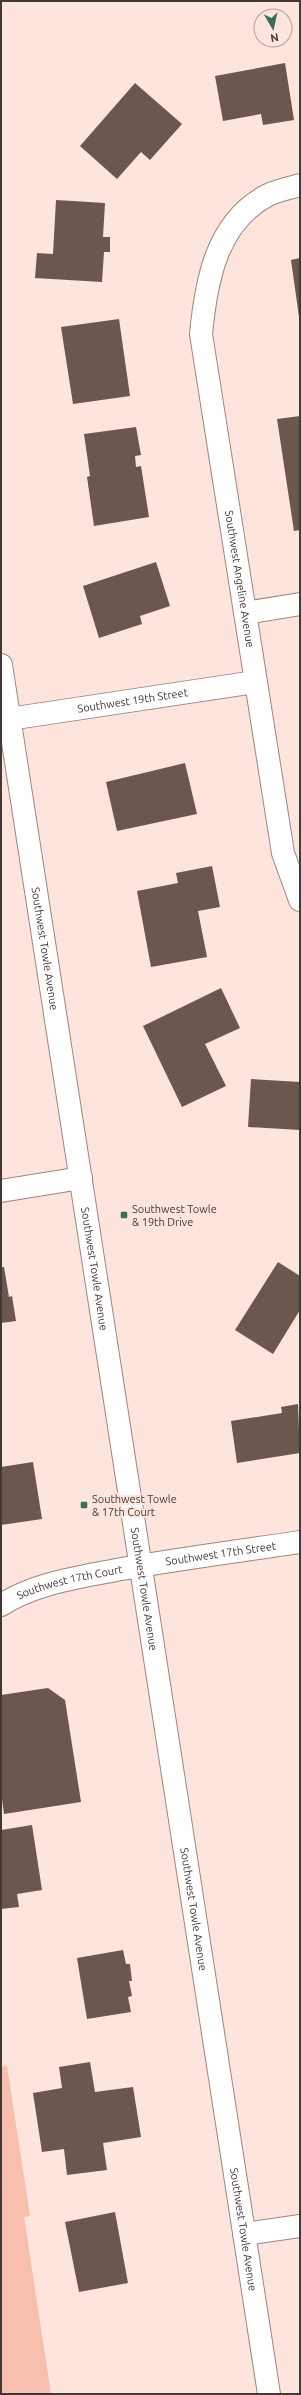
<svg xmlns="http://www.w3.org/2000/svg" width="301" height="2395" viewBox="0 0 301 2395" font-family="Ubuntu,sans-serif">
  <rect width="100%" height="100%" fill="#fde4dd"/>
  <path fill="#f8bfae" d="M 7,2066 L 30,2216 L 24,2217 L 51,2394 L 1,2394 L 1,2067 Z"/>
  <path fill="#6b5650" d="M 285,63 L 294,120 L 263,125 L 261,114 L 223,121 L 215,76 Z
    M 135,83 L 182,124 L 150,160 L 141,152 L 117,179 L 80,146 Z
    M 56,200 L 105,203 L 103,237 L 110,237 L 110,252 L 104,252 L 102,282 L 35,278 L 37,253 L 53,254 Z
    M 300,258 L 300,317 L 299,317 L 291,260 Z
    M 119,319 L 130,396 L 73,404 L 61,327 Z
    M 300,416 L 300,530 L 294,531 L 277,419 Z
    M 136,427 L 141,455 L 135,456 L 136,467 L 141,466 L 149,517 L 94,526 L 87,477 L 90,476 L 84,434 Z
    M 156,562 L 170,606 L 140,616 L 142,624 L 99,638 L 83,586 Z
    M 185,763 L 197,814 L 117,831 L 106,782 Z
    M 212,866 L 220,907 L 198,911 L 207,957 L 151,967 L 137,891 L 178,883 L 176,873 Z
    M 221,988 L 240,1028 L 205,1044 L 226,1086 L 182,1107 L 143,1026 Z
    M 251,1079 L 300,1082 L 300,1130 L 248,1127 Z
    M 278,1262 L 300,1276 L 300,1310 L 273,1354 L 235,1330 Z
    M 1,1267 L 4,1267 L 9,1297 L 12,1296 L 16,1321 L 1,1323 Z
    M 298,1404 L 300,1453 L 237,1463 L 231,1421 L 282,1413 L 281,1407 Z
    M 33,1462 L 42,1519 L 1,1525 L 1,1467 Z
    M 48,1688 L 65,1700 L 81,1802 L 4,1814 L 1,1792 L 1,1695 Z
    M 32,1825 L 42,1890 L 17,1894 L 19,1907 L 1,1909 L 1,1830 Z
    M 123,1950 L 126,1964 L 130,1964 L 132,1981 L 129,1981 L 132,1996 L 128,1997 L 131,2012 L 87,2019 L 77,1958 Z
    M 90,2062 L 95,2092 L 133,2087 L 141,2137 L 103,2143 L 107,2170 L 67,2175 L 64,2149 L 42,2152 L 33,2093 L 62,2088 L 59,2067 Z
    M 115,2212 L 128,2283 L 79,2292 L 65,2222 Z"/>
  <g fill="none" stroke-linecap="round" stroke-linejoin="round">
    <g stroke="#9c867f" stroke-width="24">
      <g id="minor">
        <path id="s1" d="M 300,185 C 290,188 278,190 268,195 C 216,222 206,282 201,334 L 283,853 L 300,900"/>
        <path d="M 245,613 L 300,604"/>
        <path id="s2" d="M 9,719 L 255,682"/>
        <path d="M 1,1191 L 81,1178"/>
        <path id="s3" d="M 1,1605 C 36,1583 76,1578 116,1570 C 177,1559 239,1551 300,1542"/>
        <path d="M 244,2234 L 300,2226"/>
      </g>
    </g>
    <g stroke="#9c867f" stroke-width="24">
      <g id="secondary">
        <path id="s4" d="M 1,665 L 269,2394"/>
      </g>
    </g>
    <use href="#minor" stroke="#fff" stroke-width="22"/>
    <use href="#secondary" stroke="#fff" stroke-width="22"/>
  </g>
  <g fill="#35715b" stroke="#fde4dd" stroke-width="1.5">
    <rect x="120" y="1211" width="8" height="8" rx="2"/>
    <rect x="80" y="1501" width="8" height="8" rx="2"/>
  </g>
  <g text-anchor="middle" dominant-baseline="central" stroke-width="4" stroke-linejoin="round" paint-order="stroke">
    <g font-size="11" fill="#423836" stroke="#fde4dd">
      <text stroke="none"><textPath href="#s1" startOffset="443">Southwest Angeline Avenue</textPath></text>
      <text stroke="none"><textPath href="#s2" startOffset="125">Southwest 19th Street</textPath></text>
      <text stroke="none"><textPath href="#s4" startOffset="287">Southwest Towle Avenue</textPath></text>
      <text stroke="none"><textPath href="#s4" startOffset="611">Southwest Towle Avenue</textPath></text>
      <text stroke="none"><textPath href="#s3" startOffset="227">Southwest 17th Street</textPath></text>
      <text stroke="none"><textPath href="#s3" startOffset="73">Southwest 17th Court</textPath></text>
      <text stroke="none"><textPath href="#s4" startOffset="935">Southwest Towle Avenue</textPath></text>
      <text stroke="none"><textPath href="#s4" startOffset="1259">Southwest Towle Avenue</textPath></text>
      <text stroke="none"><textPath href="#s4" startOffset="1583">Southwest Towle Avenue</textPath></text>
    </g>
    <g font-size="11" fill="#423836" stroke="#fde4dd" text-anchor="start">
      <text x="132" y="1209">Southwest Towle<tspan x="132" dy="13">&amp; 19th Drive</tspan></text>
      <text x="92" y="1499">Southwest Towle<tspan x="92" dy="13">&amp; 17th Court</tspan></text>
    </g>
  </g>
  <rect width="301" height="2395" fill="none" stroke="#423836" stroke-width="4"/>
  <g transform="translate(273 28) rotate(171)"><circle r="19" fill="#fde4dd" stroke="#b29f9a"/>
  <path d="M0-3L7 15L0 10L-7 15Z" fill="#35715b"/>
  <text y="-6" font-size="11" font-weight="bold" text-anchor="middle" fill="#423836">N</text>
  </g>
</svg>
